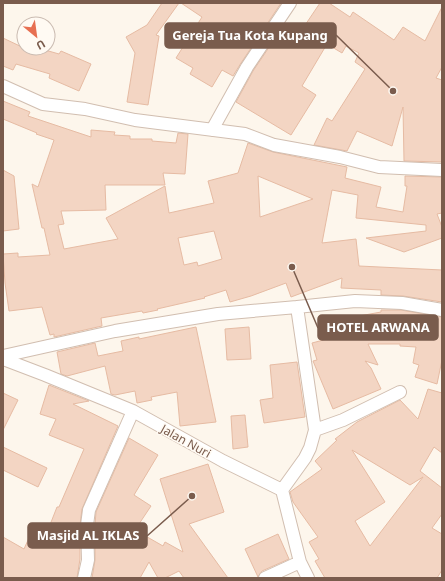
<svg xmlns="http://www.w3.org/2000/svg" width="445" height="581" viewBox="0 0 445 581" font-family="'Noto Sans',sans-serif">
  <rect width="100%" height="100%" fill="#fdf6ec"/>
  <path fill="#f3d5c3" stroke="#e6bba3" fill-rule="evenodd" d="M 162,3 L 179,3 L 156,35 L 159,36 L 148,105 L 127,102 L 135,53 L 126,37 L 147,25 Z
    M 181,3 L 281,3 L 241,63 L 233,76 L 222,70 L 212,87 L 190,74 L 193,68 L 176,58 L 202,17 Z
    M 320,3 L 329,3 L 350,17 L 353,12 L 394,40 L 403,27 L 425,41 L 442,7 L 442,67 L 436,78 L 442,80 L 442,162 L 404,161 L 403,107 L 392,146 L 357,131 L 347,151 L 314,145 L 327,118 L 332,121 L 365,69 L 355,62 L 359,53 L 346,46 L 342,53 L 327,44 L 302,86 L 316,95 L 291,135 L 236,102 L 253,71 L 280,31 L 295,40 Z
    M 3,38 L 24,48 L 38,48 L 59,54 L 61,51 L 91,64 L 79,91 L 49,78 L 50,74 L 16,64 L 13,70 L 3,66 Z
    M 3,101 L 30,112 L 28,116 L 91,137 L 91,130 L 115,132 L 114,135 L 130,136 L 130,139 L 152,139 L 152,141 L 176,143 L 178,133 L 188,134 L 185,174 L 163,173 L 165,185 L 105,185 L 106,210 L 61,211 L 64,224 L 58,225 L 64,249 L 118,239 L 106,218 L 165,186 L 169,213 L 214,203 L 208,181 L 238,173 L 248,143 L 273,152 L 347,167 L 345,178 L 381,187 L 376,207 L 403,212 L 407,186 L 405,186 L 405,176 L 442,177 L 442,213 L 437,214 L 442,227 L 442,238 L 404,252 L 366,238 L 426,231 L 426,225 L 356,218 L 358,195 L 332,190 L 322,243 L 356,239 L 359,266 L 442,270 L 442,302 L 403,296 L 381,295 L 381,290 L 341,288 L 342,278 L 291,297 L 286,283 L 251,296 L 230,302 L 226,290 L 204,297 L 205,298 L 157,309 L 158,310 L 143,313 L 142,311 L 101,318 L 102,326 L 54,337 L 54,334 L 50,335 L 42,307 L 9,311 L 5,283 L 3,254 L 18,253 L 18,257 L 50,255 L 44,228 L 42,228 L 32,184 L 38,187 L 54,140 L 36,134 L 37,133 L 3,119 ZM 258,176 L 313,199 L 260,217 ZM 214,231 L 222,259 L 198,266 L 197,262 L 184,265 L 178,238 Z
    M 3,170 L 14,176 L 19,229 L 3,231 Z
    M 381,310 L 401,310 L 442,317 L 442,360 L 437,384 L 415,377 L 419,365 L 413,363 L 416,347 L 400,346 L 400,344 L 368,344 L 378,365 L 365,361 L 371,368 L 381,389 L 333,409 L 313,361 L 317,360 L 312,343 L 331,338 L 328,327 L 343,323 L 343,319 L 381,312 Z
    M 196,327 L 216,422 L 180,426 L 177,392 L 151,397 L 152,400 L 137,403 L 135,391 L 115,395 L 111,394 L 105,366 L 67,376 L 61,374 L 57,352 L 95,343 L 98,356 L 123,351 L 121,341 L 139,337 L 139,339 Z
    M 249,327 L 251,359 L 227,360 L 225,329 Z
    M 297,362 L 305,417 L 264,423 L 260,400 L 273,398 L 270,365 Z
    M 49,385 L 89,401 L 73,404 L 118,426 L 82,509 L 80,525 L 80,559 L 77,578 L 3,578 L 3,537 L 24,549 L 33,529 L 46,535 L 57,507 L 59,507 L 84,449 L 49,435 L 56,419 L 40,414 Z
    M 428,389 L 442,393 L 442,453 L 434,447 L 420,471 L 442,488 L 442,514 L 432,528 L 442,534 L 442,570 L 437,578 L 325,578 L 315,561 L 319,559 L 309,542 L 318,537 L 293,502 L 290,492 L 322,469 L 315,461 L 337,440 L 335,439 L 357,422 L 400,400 L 418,419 ZM 352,450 L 410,485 L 423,477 L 370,546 L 355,521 L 385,502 Z
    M 3,393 L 18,400 L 3,430 Z
    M 245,415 L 248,447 L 233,449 L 231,416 Z
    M 129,438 L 158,455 L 134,495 L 151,506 L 135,530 L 163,546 L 165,542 L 183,552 L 160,479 L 208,464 L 224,512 L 189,524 L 228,578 L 184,578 L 179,571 L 165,578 L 158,578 L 149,562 L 140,578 L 92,578 L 95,560 L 95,525 L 96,512 Z
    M 3,447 L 47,468 L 38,487 L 3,470 Z
    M 278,534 L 289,559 L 262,571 L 258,577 L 245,549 Z"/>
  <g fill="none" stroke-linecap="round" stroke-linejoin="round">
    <g stroke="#d1beb0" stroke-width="14">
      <path id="minor" d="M 3,86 L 43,104 L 85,109 L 135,120 L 245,134 L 274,145 L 340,157 L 379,167 L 442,170
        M 212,130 L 247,67 L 290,3
        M 3,356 L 115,331 L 218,314 L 297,307 L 355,301 L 402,303 L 442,310
        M 3,359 L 45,375 L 133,411 L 223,461 L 282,490 L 300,562 L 308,578
        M 315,430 L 343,420 L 400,392
        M 282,490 L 305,458 L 310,448 L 315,430 L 297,307
        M 84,578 L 88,560 L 87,525 L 89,510 L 133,411
        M 265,578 L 300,562"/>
    </g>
    <use href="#minor" stroke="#fff" stroke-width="12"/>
  </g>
  <g text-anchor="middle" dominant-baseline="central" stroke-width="3" stroke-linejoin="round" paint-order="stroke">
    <g font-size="12" fill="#7a5c4d" stroke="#fffaf3">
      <text transform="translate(186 441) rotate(29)">Jalan Nuri</text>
    </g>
  </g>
  <path fill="none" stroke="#7a5c4d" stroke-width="1.5" d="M393 91L336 35M292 267L318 328M192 496L147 536"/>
  <g fill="#7a5c4d" stroke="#fffaf3" stroke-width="1.5">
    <circle cx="393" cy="91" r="4"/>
    <circle cx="292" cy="267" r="4"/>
    <circle cx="192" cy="496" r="4"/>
  </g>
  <g fill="#7a5c4d" stroke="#7a5c4d" stroke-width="1.5">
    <rect x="165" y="23" width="171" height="25" rx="4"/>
    <rect x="318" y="315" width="120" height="25" rx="4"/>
    <rect x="28" y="523" width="119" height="25" rx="4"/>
  </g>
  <g font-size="13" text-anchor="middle" font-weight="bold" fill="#fff">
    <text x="250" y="40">Gereja Tua Kota Kupang</text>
    <text x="378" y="332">HOTEL ARWANA</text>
    <text x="88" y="540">Masjid AL IKLAS</text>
  </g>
  <rect width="445" height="581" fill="none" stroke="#7a5c4d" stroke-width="8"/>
  <g transform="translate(36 36) rotate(151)"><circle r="19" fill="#fffaf3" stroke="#cabbb1"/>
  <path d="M0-3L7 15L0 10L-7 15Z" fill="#e76f51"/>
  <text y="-6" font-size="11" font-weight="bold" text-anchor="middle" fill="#7a5c4d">U</text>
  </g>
</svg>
